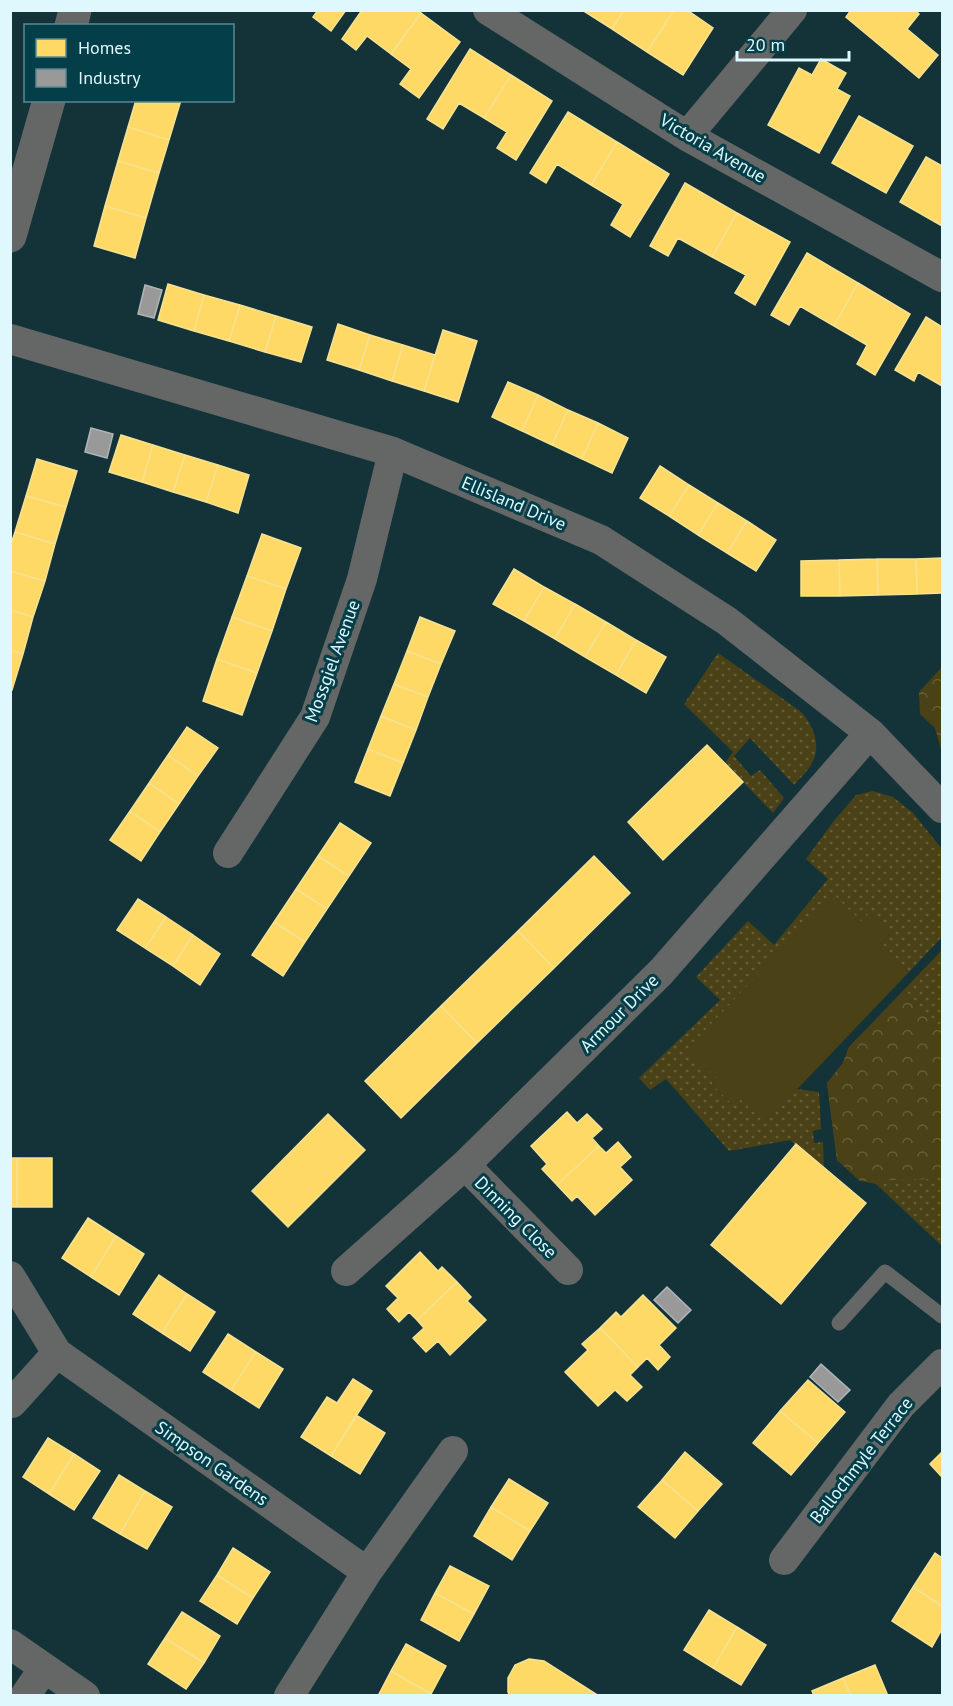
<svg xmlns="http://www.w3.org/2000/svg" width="953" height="1706" viewBox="0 0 953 1706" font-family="'PT Sans',sans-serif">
  <defs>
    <pattern id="grass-dots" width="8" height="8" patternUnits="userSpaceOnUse" patternTransform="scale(1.5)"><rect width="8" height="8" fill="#4a4216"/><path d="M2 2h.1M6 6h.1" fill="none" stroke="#645e39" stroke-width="1.8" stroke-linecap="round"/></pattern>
    <pattern id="forest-crowns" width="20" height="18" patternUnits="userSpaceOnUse" patternTransform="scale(1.5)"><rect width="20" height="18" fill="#4a4216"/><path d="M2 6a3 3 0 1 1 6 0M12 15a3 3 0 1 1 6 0" fill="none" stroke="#645e39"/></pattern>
  </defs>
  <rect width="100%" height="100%" fill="#133339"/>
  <path fill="url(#grass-dots)" d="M 718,653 L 800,711 C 813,724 822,745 812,763 C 808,771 800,778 794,785 L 750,738 L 734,756 L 751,776 L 760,770 L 784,798 L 773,813 L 725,763 L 733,752 L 684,704 Z
    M 873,791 L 893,797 L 913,813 L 942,849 L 942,937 L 909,972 L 881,944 L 890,935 L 868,915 L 712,1084 L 732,1104 L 739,1097 L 765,1122 L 797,1089 L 819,1092 L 821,1129 L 813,1131 L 814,1143 L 823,1142 L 824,1168 L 790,1140 L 729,1151 L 666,1079 L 650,1090 L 639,1078 L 720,1000 L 696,977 L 748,921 L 774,945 L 828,879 L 806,859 L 833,822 L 856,795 Z
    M 942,950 L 942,1246 L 876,1184 L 860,1181 L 837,1160 L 827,1083 L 843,1063 L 849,1047 Z"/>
  <path fill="url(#forest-crowns)" d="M 942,667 L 942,753 L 935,728 L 920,714 L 919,692 Z
    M 905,990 L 942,1029 L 942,1167 L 932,1179 L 860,1181 L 837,1160 L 827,1083 L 843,1063 L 849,1047 Z"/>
  <path fill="#4a4216" d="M 834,895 L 861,921 L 868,914 L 890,935 L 881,944 L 909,972 L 765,1123 L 739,1098 L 732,1104 L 712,1084 L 717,1078 L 687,1049 Z"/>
  <path fill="#ffd966" stroke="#f5e294" stroke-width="1.5" d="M 318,10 L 346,10 L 331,31 L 313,17 Z
    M 362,10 L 417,10 L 421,13 L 391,54 L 367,36 L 356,50 L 342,39 Z
    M 582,10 L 624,10 L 612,29 Z
    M 624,10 L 674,10 L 647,52 L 612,29 Z
    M 674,10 L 687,10 L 713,28 L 683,75 L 647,52 Z
    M 851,10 L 915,10 L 919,14 L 907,29 L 938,55 L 919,78 L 846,17 Z
    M 421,13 L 460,42 L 419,98 L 400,84 L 411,69 L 391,54 Z
    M 470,49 L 511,75 L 484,118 L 459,103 L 443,129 L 427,119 Z
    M 821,59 L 846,73 L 837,89 L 850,96 L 819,153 L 768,125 L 799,68 L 812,75 Z
    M 511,75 L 552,101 L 516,160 L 497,148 L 507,132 L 484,118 Z
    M 136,100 L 181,100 L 169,140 L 128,127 Z
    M 568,112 L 617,142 L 591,185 L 557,164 L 546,183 L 530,173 Z
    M 859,116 L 913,146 L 886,193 L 832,163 Z
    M 128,127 L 169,140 L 159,173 L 118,161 Z
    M 617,142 L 669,174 L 630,237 L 611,225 L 623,204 L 591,185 Z
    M 926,157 L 942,166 L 942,226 L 900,202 Z
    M 118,161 L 159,173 L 146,218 L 105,206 Z
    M 685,183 L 737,213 L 712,257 L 678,238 L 668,256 L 650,246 Z
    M 105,206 L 146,218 L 135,258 L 94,246 Z
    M 737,213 L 790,242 L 755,305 L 735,293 L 746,275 L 712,257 Z
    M 807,253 L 858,283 L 834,326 L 800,306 L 789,325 L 771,315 Z
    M 858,283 L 910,314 L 875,375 L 857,364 L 867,345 L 834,326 Z
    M 168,284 L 204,295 L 194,331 L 158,320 Z
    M 204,295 L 240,305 L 229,341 L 194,331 Z
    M 240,305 L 276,316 L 265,352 L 229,341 Z
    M 276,316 L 312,327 L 301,362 L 265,352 Z
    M 926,317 L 942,327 L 942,386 L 918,372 L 914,381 L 895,370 Z
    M 338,324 L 370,335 L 359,370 L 327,360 Z
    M 443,330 L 477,341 L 458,402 L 424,391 Z
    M 370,335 L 403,345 L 392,381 L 359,370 Z
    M 403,345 L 435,355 L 424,391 L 392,381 Z
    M 508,382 L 538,395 L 522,431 L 492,417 Z
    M 538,395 L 568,410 L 552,445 L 522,431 Z
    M 568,410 L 598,423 L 582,459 L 552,445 Z
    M 598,423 L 628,438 L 612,473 L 582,459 Z
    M 121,435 L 153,445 L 142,482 L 109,472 Z
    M 153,445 L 185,455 L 173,492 L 142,482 Z
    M 185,455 L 218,465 L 206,502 L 173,492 Z
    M 37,459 L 77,471 L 66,507 L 26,496 Z
    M 218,465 L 249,475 L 238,513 L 206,502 Z
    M 660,466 L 689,485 L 669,516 L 640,498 Z
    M 689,485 L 718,503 L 698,535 L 669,516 Z
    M 26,496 L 66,507 L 55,544 L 15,532 Z
    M 718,503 L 747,521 L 727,553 L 698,535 Z
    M 747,521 L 776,540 L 756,571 L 727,553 Z
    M 15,532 L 55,544 L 45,581 L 10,571 L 10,547 Z
    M 262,534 L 301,548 L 286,589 L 247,576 Z
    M 942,558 L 942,593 L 917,594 L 916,559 Z
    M 877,559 L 878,595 L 840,596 L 839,560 Z
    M 877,559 L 916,559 L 917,594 L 878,595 Z
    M 839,560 L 840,596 L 801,596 L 801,561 Z
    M 514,569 L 544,587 L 524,621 L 493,604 Z
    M 10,571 L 45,581 L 33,617 L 10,610 Z
    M 247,576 L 286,589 L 272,631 L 232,617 Z
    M 544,587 L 575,604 L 555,639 L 524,621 Z
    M 575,604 L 606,622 L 585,657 L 555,639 Z
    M 10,610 L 33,617 L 23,654 L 10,650 Z
    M 232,617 L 272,631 L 257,673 L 217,659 Z
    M 420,617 L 455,631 L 441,664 L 407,651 Z
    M 606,622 L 636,640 L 616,675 L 585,657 Z
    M 636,640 L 666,657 L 646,693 L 616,675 Z
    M 10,650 L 23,654 L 12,690 L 10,690 Z
    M 407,651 L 441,664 L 428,697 L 394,684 Z
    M 217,659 L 257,673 L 242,715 L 203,701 Z
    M 394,684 L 428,697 L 416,730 L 381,716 Z
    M 381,716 L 416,730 L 403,763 L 368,749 Z
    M 187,727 L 218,748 L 198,776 L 168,755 Z
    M 707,745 L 743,782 L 663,860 L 628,822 Z
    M 368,749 L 403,763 L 390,796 L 355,782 Z
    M 168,755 L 198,776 L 179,804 L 149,783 Z
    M 149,783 L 179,804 L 160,832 L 130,811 Z
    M 130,811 L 160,832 L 141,861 L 110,840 Z
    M 340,823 L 371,843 L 349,876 L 318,856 Z
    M 318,856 L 349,876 L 327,909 L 296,889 Z
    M 594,856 L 630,893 L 554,968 L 518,931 Z
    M 296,889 L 327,909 L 305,942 L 274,922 Z
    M 138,899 L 166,917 L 145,948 L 117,930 Z
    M 166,917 L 193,935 L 173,966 L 145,948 Z
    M 274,922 L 305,942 L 283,976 L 252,955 Z
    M 518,931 L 554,968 L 477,1043 L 441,1006 Z
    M 193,935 L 220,954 L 200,985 L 173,966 Z
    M 441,1006 L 477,1043 L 401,1118 L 365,1081 Z
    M 567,1112 L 577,1123 L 587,1114 L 602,1129 L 592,1138 L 599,1146 L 557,1185 L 542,1169 L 547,1164 L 531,1146 Z
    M 328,1114 L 365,1150 L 288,1227 L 252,1191 Z
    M 618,1142 L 631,1157 L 620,1167 L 632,1180 L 595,1215 L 577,1196 L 572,1201 L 557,1185 L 599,1146 L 606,1153 Z
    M 796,1144 L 866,1203 L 781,1304 L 711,1245 Z
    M 10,1158 L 17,1158 L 17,1207 L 10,1207 Z
    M 17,1158 L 52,1158 L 52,1207 L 17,1207 Z
    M 88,1218 L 116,1236 L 91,1277 L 62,1258 Z
    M 116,1236 L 144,1254 L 119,1295 L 91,1277 Z
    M 420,1252 L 438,1271 L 442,1267 L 457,1282 L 417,1320 L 409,1312 L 399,1322 L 387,1309 L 398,1298 L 386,1286 Z
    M 159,1275 L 187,1294 L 162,1333 L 133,1314 Z
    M 457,1282 L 471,1297 L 467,1301 L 486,1320 L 450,1355 L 438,1341 L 426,1352 L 413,1338 L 424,1328 L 417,1320 Z
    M 187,1294 L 215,1312 L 190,1351 L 162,1333 Z
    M 643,1295 L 676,1328 L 659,1345 L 670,1357 L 658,1370 L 647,1358 L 638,1367 L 600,1328 L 616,1312 L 621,1317 Z
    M 600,1328 L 638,1367 L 630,1375 L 642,1387 L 627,1401 L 615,1390 L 598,1406 L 565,1372 L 588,1350 L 582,1344 Z
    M 228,1334 L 256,1352 L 231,1390 L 203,1372 Z
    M 256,1352 L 283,1369 L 259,1408 L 231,1390 Z
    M 353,1379 L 372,1391 L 331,1456 L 301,1437 L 327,1397 L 337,1403 Z
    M 808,1380 L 845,1412 L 818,1443 L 780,1411 Z
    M 780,1411 L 818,1443 L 791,1475 L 753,1443 Z
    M 356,1415 L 385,1433 L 360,1474 L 331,1456 Z
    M 48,1438 L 74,1454 L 49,1494 L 23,1477 Z
    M 685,1452 L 722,1484 L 698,1511 L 662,1480 Z
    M 942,1452 L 942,1477 L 930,1464 Z
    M 74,1454 L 100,1471 L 74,1510 L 49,1494 Z
    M 119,1475 L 145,1491 L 120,1534 L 93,1518 Z
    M 509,1479 L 548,1503 L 530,1531 L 491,1507 Z
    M 662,1480 L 698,1511 L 675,1538 L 638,1507 Z
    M 145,1491 L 172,1507 L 147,1549 L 120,1534 Z
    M 491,1507 L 530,1531 L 512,1560 L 474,1536 Z
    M 233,1548 L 270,1572 L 253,1598 L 217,1575 Z
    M 935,1553 L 942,1558 L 942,1606 L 913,1587 Z
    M 450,1566 L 489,1586 L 474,1614 L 435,1593 Z
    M 217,1575 L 253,1598 L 237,1624 L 200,1601 Z
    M 913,1587 L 942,1606 L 942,1629 L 932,1647 L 892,1621 Z
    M 435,1593 L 474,1614 L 459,1641 L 421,1620 Z
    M 709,1610 L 737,1627 L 713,1668 L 684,1650 Z
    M 182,1612 L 220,1636 L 204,1663 L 165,1638 Z
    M 737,1627 L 766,1645 L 741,1685 L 713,1668 Z
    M 165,1638 L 204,1663 L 186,1689 L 148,1664 Z
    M 406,1644 L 446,1666 L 431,1694 L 391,1671 Z
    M 529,1659 L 544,1661 L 599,1696 L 510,1696 L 508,1692 L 508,1678 L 515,1665 Z
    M 875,1665 L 888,1696 L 851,1696 L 843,1678 Z
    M 391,1671 L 431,1694 L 430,1696 L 378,1696 Z
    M 843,1678 L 851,1696 L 814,1696 L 812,1691 Z"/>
  <path fill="#999" stroke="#aeb6b7" stroke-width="1.5" d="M 145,285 L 162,290 L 154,318 L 138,314 Z
    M 91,428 L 113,434 L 107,458 L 85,452 Z
    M 667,1287 L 691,1310 L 678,1323 L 654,1300 Z
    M 821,1364 L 850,1390 L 838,1402 L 810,1377 Z"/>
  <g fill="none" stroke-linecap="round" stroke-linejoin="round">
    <path stroke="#656666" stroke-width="15" d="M 839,1323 L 885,1272 L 942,1316"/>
    <path stroke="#656666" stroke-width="30" d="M 488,10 L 687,136 L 942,277
      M 687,136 L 792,10
      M 10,339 L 393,452 L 601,540 L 727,621 L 870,733 L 942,808
      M 228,853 L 315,717 L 362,579 L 393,452
      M 465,1165 L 568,1270
      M 346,1271 L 465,1165 L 661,972 L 870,733
      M 10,1276 L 57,1353
      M 12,1403 L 57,1353 L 367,1572
      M 784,1560 L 901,1405 L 942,1364
      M 10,1644 L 85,1696
      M 25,1696 L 44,1668
      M 289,1696 L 367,1572 L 453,1451"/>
    <path stroke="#656666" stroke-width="33" d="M 71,26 L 75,10
      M 10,236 L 49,100"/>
  </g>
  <g text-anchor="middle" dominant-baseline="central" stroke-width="6" stroke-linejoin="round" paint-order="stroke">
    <g font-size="18" fill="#def8fe" stroke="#043e48">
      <text transform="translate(713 148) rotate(30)">Victoria Avenue</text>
      <text transform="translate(514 503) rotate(23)">Ellisland Drive</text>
      <text transform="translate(332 661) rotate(-70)">Mossgiel Avenue</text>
      <text transform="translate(619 1013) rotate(-45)">Armour Drive</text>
      <text transform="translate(516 1217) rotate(45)">Dinning Close</text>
      <text transform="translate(861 1460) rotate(-52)">Ballochmyle Terrace</text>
      <text transform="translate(212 1463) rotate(35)">Simpson Gardens</text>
    </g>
  </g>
  <rect width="953" height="1706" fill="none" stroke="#def8fe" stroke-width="24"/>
  <rect x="24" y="24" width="210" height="78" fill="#043e48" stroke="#5b8891" stroke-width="1.5"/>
  <rect x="36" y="39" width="30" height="18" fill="#ffd966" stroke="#5b8891" stroke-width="1.5"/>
  <text x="78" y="54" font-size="18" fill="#def8fe">Homes</text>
  <rect x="36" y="69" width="30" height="18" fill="#999999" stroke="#5b8891" stroke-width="1.5"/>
  <text x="78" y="84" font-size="18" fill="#def8fe">Industry</text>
  <path d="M737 51v9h112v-9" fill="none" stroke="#def8fe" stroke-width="3"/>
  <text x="746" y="51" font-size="18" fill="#def8fe" stroke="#043e48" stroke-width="4.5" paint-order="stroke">20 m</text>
</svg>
